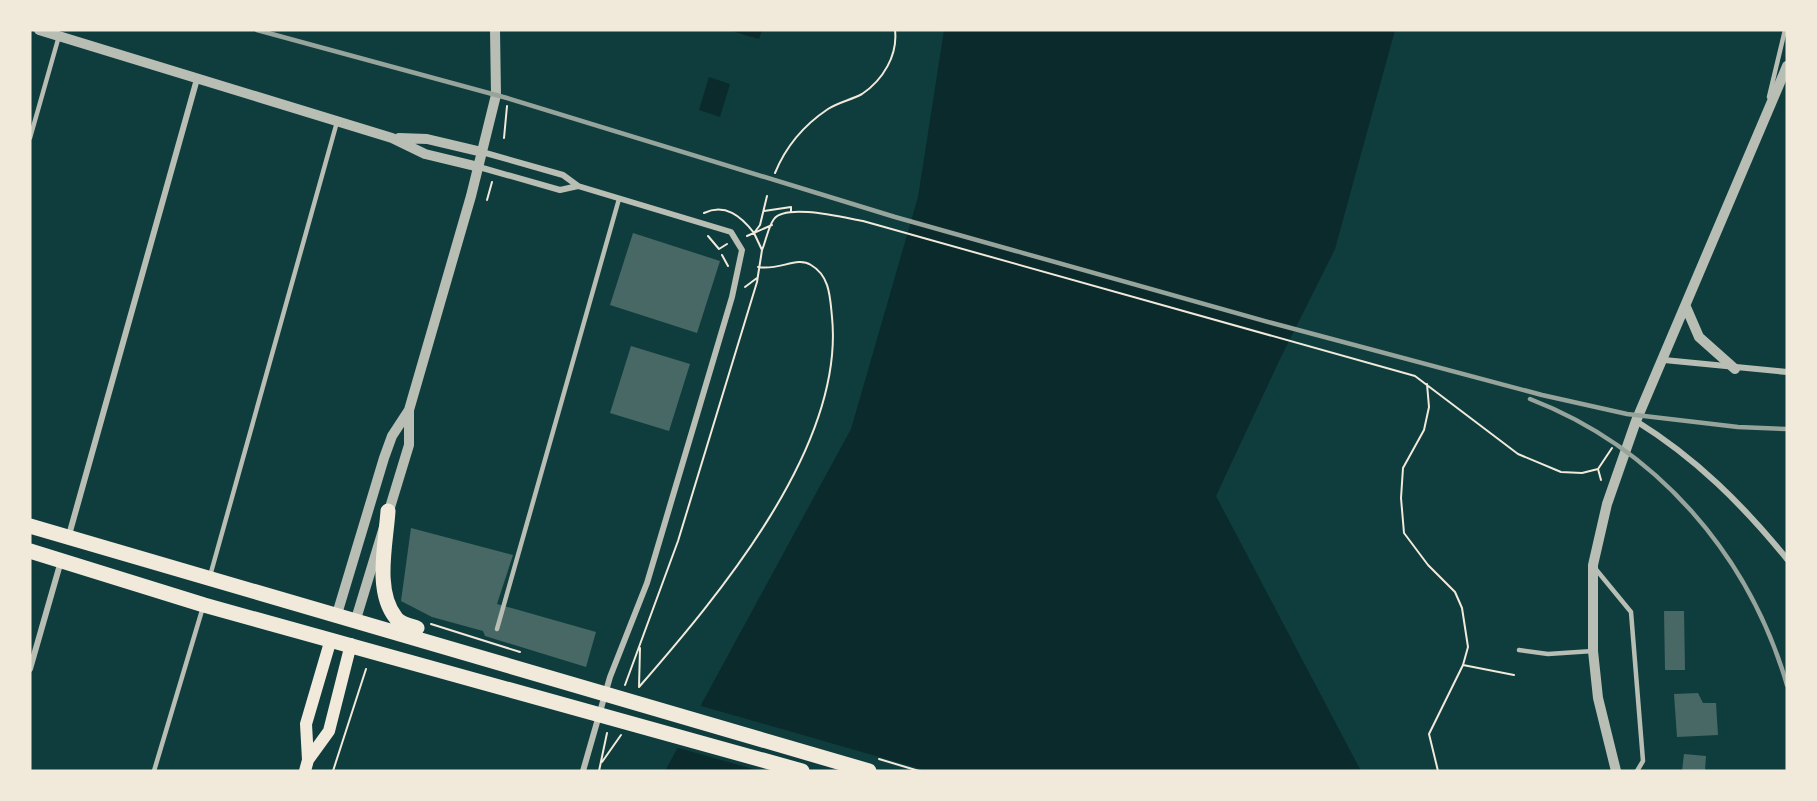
<svg xmlns="http://www.w3.org/2000/svg" width="1817" height="801" viewBox="0 0 1817 801" font-family="Mulish,sans-serif">
  <rect width="100%" height="100%" fill="#0f3d3e"/>
  <path fill="#0a2a2b" d="M 728,30 L 762,30 L 759,39 Z
    M 944,30 L 1395,30 L 1335,249 L 1281,357 L 1216,496 L 1361,771 L 665,771 L 851,429 L 918,197 Z
    M 709,77 L 730,84 L 720,117 L 699,110 Z"/>
  <path fill="#0f3d3e" d="M 698,705 L 928,771 L 760,771 L 675,747 Z"/>
  <path fill="#486865" d="M 633,233 L 720,261 L 697,333 L 610,305 Z
    M 631,346 L 690,364 L 669,431 L 610,413 Z
    M 411,528 L 513,555 L 497,604 L 596,632 L 586,667 L 485,636 L 483,631 L 432,617 L 401,601 Z
    M 1664,611 L 1684,611 L 1685,670 L 1665,670 Z
    M 1698,693 L 1703,703 L 1716,703 L 1718,735 L 1677,737 L 1674,694 Z
    M 1684,754 L 1706,756 L 1705,771 L 1682,771 Z"/>
  <g fill="none" stroke-linecap="round" stroke-linejoin="round">
    <path stroke="#f1e9da" stroke-width="2" d="M 504,138 L 507,106
      M 775,173 C 786,146 804,125 828,109 C 839,102 851,100 862,94 C 883,80 898,55 895,30
      M 487,200 L 492,182
      M 764,211 L 791,207 L 791,211
      M 704,213 C 725,203 741,216 754,233
      M 708,236 L 719,249 L 727,244
      M 747,236 L 772,225
      M 762,250 C 766,241 768,227 774,219 C 786,203 845,218 863,221 L 1415,376 L 1518,454 L 1561,472 L 1582,473 L 1598,469 L 1612,448
      M 722,255 L 728,266
      M 745,287 L 757,278
      M 1427,384 L 1429,407 L 1424,430 L 1403,468 L 1401,498 L 1404,533 L 1428,565 L 1455,592 L 1462,608 L 1468,647 L 1463,665 L 1429,734 L 1438,771
      M 1598,469 L 1601,480
      M 431,624 L 520,652
      M 640,648 L 639,687 C 719,595 845,446 832,317 C 830,297 830,276 811,265 C 797,256 779,271 758,267
      M 1463,665 L 1514,675
      M 625,685 L 678,541 L 757,282 L 762,250 L 754,233 L 760,225 L 767,196
      M 879,759 L 919,771
      M 602,762 L 621,735
      M 333,771 L 366,669
      M 599,771 L 607,733"/>
    <path stroke="#b8beb3" stroke-width="4.5" d="M 1769,97 L 1785,30
      M 30,138 L 59,36
      M 1594,567 L 1631,612 L 1643,761 L 1637,771
      M 210,576 L 337,122
      M 497,629 L 619,199
      M 1519,650 L 1548,654 L 1593,651
      M 154,771 L 203,607"/>
    <path stroke="#b8beb3" stroke-width="6" d="M 482,152 L 563,175 L 578,186 L 731,232 L 742,250 L 732,297 L 647,583 L 610,677 L 583,771
      M 479,167 L 560,190 L 578,186
      M 1664,360 L 1787,372
      M 1636,421 C 1696,458 1743,505 1787,559
      M 69,535 L 197,79
      M 30,669 L 61,561"/>
    <path stroke="#b8beb3" stroke-width="10" d="M 39,30 L 392,138 L 425,154 L 479,167
      M 399,138 L 427,139 L 482,152
      M 1686,307 L 1699,337 L 1735,369
      M 337,614 L 384,458 L 392,436 L 409,410 L 471,196 L 496,95 L 495,30
      M 356,619 L 409,445 L 409,410
      M 1616,771 L 1598,698 L 1593,651 L 1593,565 L 1607,504 L 1636,421 L 1787,66"/>
    <path stroke="#f1e9da" stroke-width="12" d="M 308,760 L 329,731 L 351,644
      M 305,771 L 308,760 L 306,724 L 331,639"/>
    <path stroke="#f1e9da" stroke-width="15" d="M 388,511 C 386,543 374,591 396,618 C 400,624 411,626 417,628
      M 30,526 C 310,606 589,690 869,771
      M 30,551 L 204,605 L 802,771"/>
    <path stroke="#97a49c" stroke-width="4.5" d="M 257,30 L 507,98 L 895,217 L 1272,323 L 1542,395 L 1627,414 L 1738,427 L 1787,429
      M 1530,399 C 1657,448 1749,555 1787,685"/>
  </g>
  <rect width="1817" height="801" fill="none" stroke="#f1e9da" stroke-width="63"/>
</svg>
